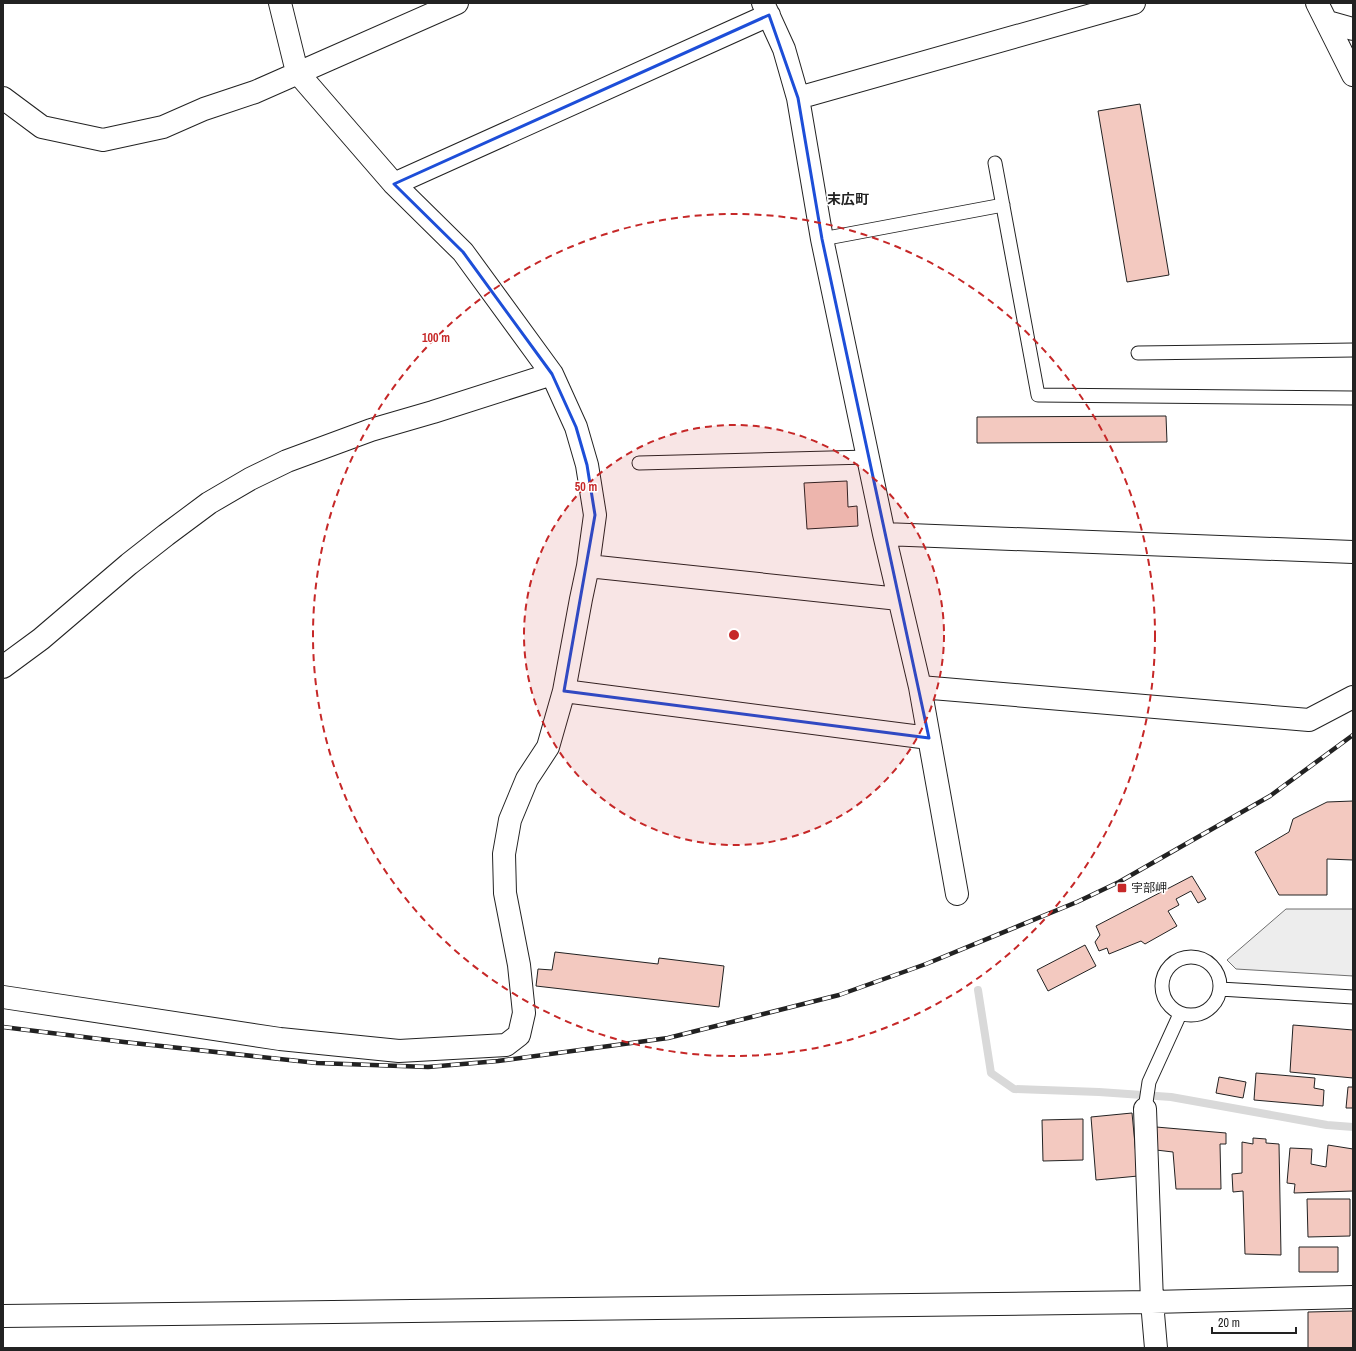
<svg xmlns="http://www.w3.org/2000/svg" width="1356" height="1351" viewBox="0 0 1356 1351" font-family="'Archivo Narrow','Noto Sans JP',sans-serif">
  <rect width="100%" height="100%" fill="#fff"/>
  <path fill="#ededed" stroke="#6f6f6f" d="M 1286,909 L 1353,909 L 1353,976 L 1236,969 L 1227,960 Z"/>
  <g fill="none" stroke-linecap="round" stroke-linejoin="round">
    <path stroke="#d9d9d9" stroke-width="8" d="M 978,990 L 991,1073 L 1014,1089 L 1099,1092 L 1171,1097 L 1327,1125 L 1353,1127"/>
  </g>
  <path fill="#f3c9c0" stroke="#222" d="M 1140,104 L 1169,275 L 1127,282 L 1098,111 Z
    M 1166,416 L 1167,442 L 977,443 L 977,417 Z
    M 847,481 L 848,507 L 857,506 L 858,526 L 807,529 L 804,483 Z
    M 1353,801 L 1353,860 L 1327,859 L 1327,895 L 1279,895 L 1255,852 L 1289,832 L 1293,819 L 1327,802 Z
    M 1192,876 L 1206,899 L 1198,903 L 1191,891 L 1176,899 L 1179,905 L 1168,911 L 1177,926 L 1145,944 L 1141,941 L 1109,954 L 1107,948 L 1099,951 L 1095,942 L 1100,935 L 1096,926 Z
    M 1085,945 L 1096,966 L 1048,991 L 1037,970 Z
    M 555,952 L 658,964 L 659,958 L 724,966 L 719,1007 L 536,986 L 538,969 L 552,970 Z
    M 1293,1025 L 1353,1030 L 1353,1078 L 1290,1072 Z
    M 1256,1073 L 1315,1078 L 1314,1088 L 1324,1090 L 1323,1106 L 1254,1100 Z
    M 1219,1077 L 1246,1082 L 1243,1098 L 1216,1093 Z
    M 1348,1087 L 1353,1087 L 1353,1108 L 1346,1108 Z
    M 1132,1113 L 1138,1176 L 1096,1180 L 1091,1117 Z
    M 1083,1119 L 1083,1160 L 1043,1161 L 1042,1120 Z
    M 1156,1127 L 1226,1133 L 1226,1144 L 1220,1144 L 1221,1189 L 1176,1189 L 1173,1152 L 1156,1150 Z
    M 1253,1138 L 1266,1139 L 1266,1143 L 1279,1144 L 1281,1255 L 1245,1254 L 1243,1191 L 1233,1192 L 1232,1174 L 1242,1173 L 1242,1142 L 1253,1144 Z
    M 1328,1145 L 1353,1149 L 1353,1191 L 1294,1193 L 1295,1184 L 1287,1183 L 1290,1148 L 1312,1149 L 1311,1164 L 1326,1167 Z
    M 1307,1199 L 1350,1199 L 1350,1236 L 1308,1237 Z
    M 1299,1247 L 1338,1247 L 1338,1272 L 1299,1272 Z
    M 1353,1311 L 1353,1348 L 1308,1348 L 1308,1312 Z"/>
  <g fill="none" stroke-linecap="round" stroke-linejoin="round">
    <g stroke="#222" stroke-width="15">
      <path id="lane" d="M 995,163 L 1038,395 L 1353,398
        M 822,239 L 1003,205
        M 1138,353 L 1353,350
        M 639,463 L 868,457
        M1162 986a29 29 0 1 1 58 0a29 29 0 1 1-58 0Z
        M 1220,989 L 1353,997
        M 1145,1109 L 1149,1082 L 1180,1014"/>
    </g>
    <g stroke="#222" stroke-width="24">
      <path id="street" d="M 763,3 L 784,49 L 798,98 L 822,239 L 884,534 L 920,687 L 957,894
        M 1317,3 L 1353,75
        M 1328,22 L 1353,29
        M 3,98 L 42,127 L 103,140 L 163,127 L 204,109 L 255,92 L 457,3
        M 798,98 L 1134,3
        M 394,184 L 769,15
        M 884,534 L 1353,552
        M 588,566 L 899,599
        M 3,667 L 41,639 L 129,564 L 166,535 L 209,503 L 250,479 L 287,461 L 371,430 L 433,412 L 552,374
        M 920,687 L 1309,720 L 1353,697
        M 564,691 L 929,738
        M 3,997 L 280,1039 L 399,1051 L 506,1045 L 519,1035 L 524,1013 L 519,965 L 505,893 L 504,854 L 510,820 L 527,779 L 548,747 L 564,691 L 581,599 L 588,566 L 595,515 L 587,465 L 576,427 L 552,374 L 463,252 L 394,184 L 297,72 L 280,3
        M 1145,1109 L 1152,1302 L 1156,1348
        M 3,1316 L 1152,1302 L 1353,1297"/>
    </g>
    <use href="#lane" stroke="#fff" stroke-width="13"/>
    <use href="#street" stroke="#fff" stroke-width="22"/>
    <g stroke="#222" stroke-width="4.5">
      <path id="rail" d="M 3,1027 L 124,1042 L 317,1063 L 428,1067 L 498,1061 L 668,1038 L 839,995 L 926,964 L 1077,902 L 1119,882 L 1270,796 L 1353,735"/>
    </g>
    <use href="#rail" stroke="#fff" stroke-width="3" stroke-dasharray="9" stroke-linecap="butt"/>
  </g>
  <path fill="none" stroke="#1d4ed8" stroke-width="3" stroke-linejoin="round" d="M 769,15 L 798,98 L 822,239 L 929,738 L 564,691 L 595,515 L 587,465 L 576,427 L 552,374 L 463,252 L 394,184 Z"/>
  <circle cx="734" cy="635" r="210" fill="#c62828" fill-opacity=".12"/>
  <g fill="none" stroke="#c62828" stroke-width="2" stroke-dasharray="7 5">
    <circle cx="734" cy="635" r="210"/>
    <circle cx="734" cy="635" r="421"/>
  </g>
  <rect fill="#c62828" stroke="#fff" stroke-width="1.5" x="1117" y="883" width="10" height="10" rx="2"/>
  <g text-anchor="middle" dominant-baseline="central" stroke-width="3" stroke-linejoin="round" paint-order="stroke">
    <g font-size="12" fill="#222" stroke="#fff" text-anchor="start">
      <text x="1131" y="888">宇部岬</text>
    </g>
    <g font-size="14" font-weight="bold" fill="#222" stroke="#fff">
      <text x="848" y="199">末広町</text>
    </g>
  </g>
  <circle cx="734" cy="635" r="6" fill="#c62828" stroke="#fff" stroke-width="2"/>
  <g font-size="12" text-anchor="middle" font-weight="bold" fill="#c62828" stroke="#fff" stroke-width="3" stroke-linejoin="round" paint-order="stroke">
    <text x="436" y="342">100 m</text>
    <text x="586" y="491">50 m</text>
  </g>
  <rect width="1356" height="1351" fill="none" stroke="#222222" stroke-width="8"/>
  <path d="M1212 1327v6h84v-6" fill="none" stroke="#222222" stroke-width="2"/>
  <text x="1218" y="1327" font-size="12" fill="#222222" stroke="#ffffff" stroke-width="3" paint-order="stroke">20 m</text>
</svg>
